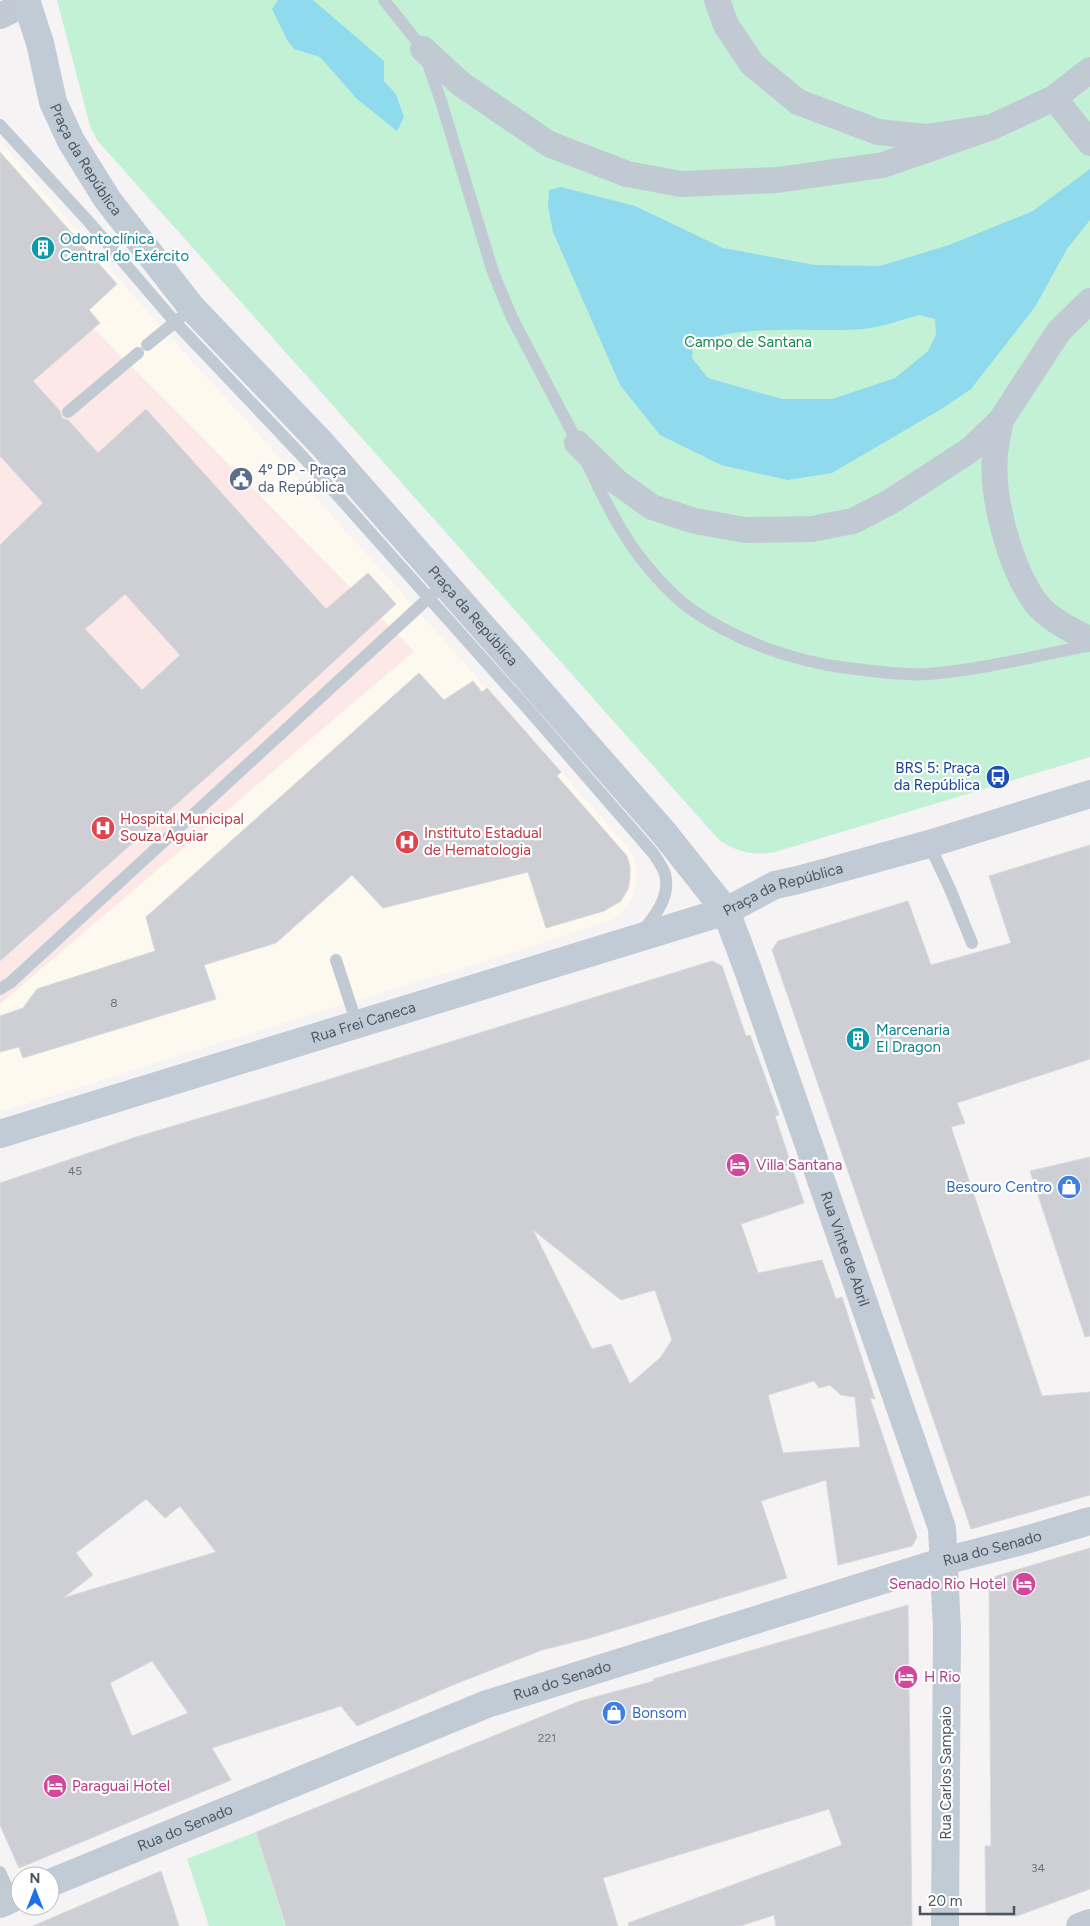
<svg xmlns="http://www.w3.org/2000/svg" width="1090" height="1926" viewBox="0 0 1090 1926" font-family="Figtree,sans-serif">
  <rect width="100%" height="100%" fill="#f5f3f3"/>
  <path fill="#fdf9ef" d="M 0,142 L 147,311 L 429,623 L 448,645 L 627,846 L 634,858 L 637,870 L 636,884 L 632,899 L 624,910 L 614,919 L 503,956 L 350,1002 L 0,1112 Z"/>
  <path fill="#fce8e6" d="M 93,328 L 414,651 L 0,1004 L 0,397 Z"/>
  <path fill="#c3f1d5" d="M 57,0 L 1090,0 L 1090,757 L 775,852 C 754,856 737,852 719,840 L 97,140 L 90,126 Z
    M 256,1832 L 285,1926 L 209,1926 L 187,1859 Z"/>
  <path fill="#90daee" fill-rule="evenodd" d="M 278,0 L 313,0 L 384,61 L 384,81 L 396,94 L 404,117 L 397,131 L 357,99 L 320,57 L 294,49 L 287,40 L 272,9 Z
    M 1090,169 L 1090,220 L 1067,249 L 1035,307 L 971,389 L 943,408 L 832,473 L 788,480 L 721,465 L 660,435 L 620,385 L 553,232 L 548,206 L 549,190 L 561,187 L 635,206 L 723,248 L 815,265 L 880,266 L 949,245 L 1033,211 ZM 919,315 L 935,319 L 936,335 L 928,351 L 895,378 L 832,399 L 782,399 L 708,378 L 692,358 L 693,345 C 737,322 813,333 863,329 C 882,327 901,320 919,315 Z"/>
  <path fill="#cdcfd5" stroke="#d7d9de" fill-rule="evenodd" d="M 0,152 L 117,284 L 89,310 L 100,323 L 33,381 L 60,411 L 62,418 L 68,420 L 98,453 L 146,409 L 326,609 L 368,573 L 396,604 L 253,736 L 0,961 L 0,545 L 43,503 L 0,456 ZM 125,594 L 180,655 L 142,690 L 85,629 Z
    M 419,673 L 444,700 L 473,681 L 482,692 L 487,688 L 561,772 L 557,776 L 627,856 L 630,867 L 630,878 L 628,889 L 621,901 L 604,911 L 546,928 L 528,872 L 383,908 L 352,875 L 276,943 L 204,965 L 216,999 L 23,1058 L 19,1047 L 0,1052 L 0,1016 L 23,1008 L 37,989 L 155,951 L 146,917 Z
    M 1090,845 L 1090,1059 L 957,1103 L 965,1123 L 951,1127 L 1042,1396 L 1090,1392 L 1090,1495 L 971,1529 L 772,950 L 778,941 L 908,901 L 931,965 L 1011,943 L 989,876 Z
    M 712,961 L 722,966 L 746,1036 L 750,1035 L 779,1115 L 775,1116 L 804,1203 L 741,1224 L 758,1273 L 822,1260 L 836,1299 L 842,1297 L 875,1399 L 870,1398 L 917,1537 L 912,1546 L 838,1565 L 826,1480 L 761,1501 L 787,1578 L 590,1638 L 542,1650 L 453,1685 L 357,1726 L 341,1706 L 212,1748 L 231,1780 L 19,1868 L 0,1825 L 0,1183 L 136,1137 L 288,1092 ZM 533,1230 L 621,1300 L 655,1290 L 672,1340 L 660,1358 L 630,1384 L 611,1344 L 592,1349 ZM 814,1381 L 819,1388 L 830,1385 L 841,1395 L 855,1397 L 860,1447 L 783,1453 L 768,1395 ZM 146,1499 L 165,1518 L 180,1506 L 216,1552 L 63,1598 L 93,1575 L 76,1553 ZM 152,1661 L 188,1713 L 132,1736 L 110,1683 Z
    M 1090,1157 L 1090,1336 L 1085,1337 L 1030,1171 Z
    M 1090,1548 L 1090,1889 L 1017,1916 L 986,1915 L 985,1846 L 991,1846 L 989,1586 L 996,1576 Z
    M 908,1605 L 912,1926 L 776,1926 L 774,1915 L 740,1926 L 629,1926 L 628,1923 L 842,1845 L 829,1809 L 603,1878 L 618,1926 L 286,1926 L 256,1832 L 580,1701 L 654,1681 L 653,1679 Z
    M 161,1871 L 179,1926 L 33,1926 L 135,1882 Z"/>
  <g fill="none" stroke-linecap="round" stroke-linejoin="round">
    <path stroke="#c1cad2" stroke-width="12" d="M 384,0 L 423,49 L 441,101 L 493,272 L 512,318 L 579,445
      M 0,125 L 89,222 L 175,322 L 305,459 L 527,708 L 653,853 C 657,859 663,867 665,874 C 671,896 655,916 642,932
      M 147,345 L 180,318
      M 68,412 L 138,353
      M 587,463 C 599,489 611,514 626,537 C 640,560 670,595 692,610 C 737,641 792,661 847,668 C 874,671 903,676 930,674 C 984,669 1037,656 1090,645
      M 929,844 L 950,889 L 972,943
      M 336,960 L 357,1024
      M 0,989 L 11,982 L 434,593
      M 0,1872 L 12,1899"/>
    <path stroke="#c1cad2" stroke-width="26" d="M 717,0 L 726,25 L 752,64 L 798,102 L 878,132 L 926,137 L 992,127 L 1054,98 L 1090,70
      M 0,16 L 27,3
      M 423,49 L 461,84 L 549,144 L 627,174 L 681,184 L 777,180 L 883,165 L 992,127
      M 1054,98 L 1090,143
      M 1001,420 C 999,431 996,442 995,454 C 991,498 1010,568 1036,603 C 1048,619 1072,631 1090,639
      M 577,443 L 617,482 L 652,507 L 695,521 L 745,530 L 812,529 L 853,521 L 890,502 L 970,450 L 1001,420 L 1059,331 L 1090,301
      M 1079,1926 L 1090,1922"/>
    <g stroke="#c1cbd6" stroke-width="28">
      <path id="s1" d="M 26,0 L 40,43 L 53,102 L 71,141 L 107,199 L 192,308 L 322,444 L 664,833 L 726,911 L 748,970 L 942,1528 L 947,1629 L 945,1926"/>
      <path id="s2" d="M 0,1134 L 726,911 L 775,885 L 798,880 L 929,844 L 1090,794"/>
      <path id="s3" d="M 50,1883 L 487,1704 L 944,1561 L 1022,1541 L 1090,1521"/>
      <path d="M 0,1904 L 20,1895"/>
    </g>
  </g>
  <defs>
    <g id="building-disc" transform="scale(1.25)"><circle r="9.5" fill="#0f9aa8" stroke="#fff"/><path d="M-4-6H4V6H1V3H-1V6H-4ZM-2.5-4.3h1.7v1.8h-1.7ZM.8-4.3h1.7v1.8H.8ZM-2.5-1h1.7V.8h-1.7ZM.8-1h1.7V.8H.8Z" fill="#fff"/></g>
    <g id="civic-disc" transform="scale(1.25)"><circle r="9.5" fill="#5c6f8a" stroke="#fff"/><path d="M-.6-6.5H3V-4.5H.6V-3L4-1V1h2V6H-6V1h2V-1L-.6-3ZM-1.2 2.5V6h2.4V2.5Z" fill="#fff"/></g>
    <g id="bus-disc" transform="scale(1.25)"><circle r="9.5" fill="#1a4fb4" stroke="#fff"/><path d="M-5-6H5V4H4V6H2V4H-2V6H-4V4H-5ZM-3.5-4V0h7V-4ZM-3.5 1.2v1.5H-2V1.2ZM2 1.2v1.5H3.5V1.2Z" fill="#fff"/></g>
    <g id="hospital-disc" transform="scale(1.25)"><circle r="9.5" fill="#e0444e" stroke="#fff"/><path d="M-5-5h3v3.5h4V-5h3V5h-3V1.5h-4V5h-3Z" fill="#fff"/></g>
    <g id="hotel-disc" transform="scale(1.25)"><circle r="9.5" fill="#d1479c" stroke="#fff"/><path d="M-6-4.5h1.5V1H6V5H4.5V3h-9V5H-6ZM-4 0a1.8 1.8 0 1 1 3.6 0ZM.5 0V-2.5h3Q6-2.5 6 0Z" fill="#fff"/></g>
    <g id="shop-disc" transform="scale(1.25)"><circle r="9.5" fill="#3f7fe0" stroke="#fff"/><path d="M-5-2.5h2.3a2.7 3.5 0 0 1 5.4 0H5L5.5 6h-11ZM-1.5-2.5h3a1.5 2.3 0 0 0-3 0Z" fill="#fff"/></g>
  </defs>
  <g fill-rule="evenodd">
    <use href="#building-disc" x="43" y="248"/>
    <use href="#civic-disc" x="241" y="479"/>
    <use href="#bus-disc" x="998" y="777"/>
    <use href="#hospital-disc" x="103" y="828"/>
    <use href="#hospital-disc" x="407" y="842"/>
    <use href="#building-disc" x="858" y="1039"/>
    <use href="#hotel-disc" x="738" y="1165"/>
    <use href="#shop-disc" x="1069" y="1187"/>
    <use href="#hotel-disc" x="1024" y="1584"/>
    <use href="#hotel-disc" x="906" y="1677"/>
    <use href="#shop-disc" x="614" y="1713"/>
    <use href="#hotel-disc" x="55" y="1786"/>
  </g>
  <g text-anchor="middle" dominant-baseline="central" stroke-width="4.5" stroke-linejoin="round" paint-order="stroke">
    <g font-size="12" fill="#6b747e">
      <text x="114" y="1003">8</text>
      <text x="75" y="1171">45</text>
      <text x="547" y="1738">221</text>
      <text x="1038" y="1868">34</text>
    </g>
    <g font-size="15" fill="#4a5661" stroke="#fff">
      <text stroke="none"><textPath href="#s1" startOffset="172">Praça da República</textPath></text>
      <text stroke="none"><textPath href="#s1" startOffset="772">Praça da República</textPath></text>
      <text stroke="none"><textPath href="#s2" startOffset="821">Praça da República</textPath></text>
      <text stroke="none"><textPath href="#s2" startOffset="380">Rua Frei Caneca</textPath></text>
      <text stroke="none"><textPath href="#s1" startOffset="1519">Rua Vinte de Abril</textPath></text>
      <text stroke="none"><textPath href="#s3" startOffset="1001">Rua do Senado</textPath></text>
      <text stroke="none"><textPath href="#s3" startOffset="551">Rua do Senado</textPath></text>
      <text transform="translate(946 1773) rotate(-90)">Rua Carlos Sampaio</text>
      <text stroke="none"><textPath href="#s3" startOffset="146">Rua do Senado</textPath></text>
    </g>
    <g font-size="15" fill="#0d838f" stroke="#fff" text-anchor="start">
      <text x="60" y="239">Odontoclínica<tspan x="60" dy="17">Central do Exército</tspan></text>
      <text x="876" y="1030">Marcenaria<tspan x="876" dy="17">El Dragon</tspan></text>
    </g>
    <g font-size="15" fill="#17864f" stroke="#fff">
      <text x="748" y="342">Campo de Santana</text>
    </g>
    <g font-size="15" fill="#4e5e75" stroke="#fff" text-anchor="start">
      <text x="258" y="470">4º DP - Praça<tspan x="258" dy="17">da República</tspan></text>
    </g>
    <g font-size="15" fill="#164399" stroke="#fff" text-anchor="end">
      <text x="980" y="768">BRS 5: Praça<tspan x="980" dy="17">da República</tspan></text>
    </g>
    <g font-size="15" fill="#be3a42" stroke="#fff" text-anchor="start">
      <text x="120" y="819">Hospital Municipal<tspan x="120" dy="17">Souza Aguiar</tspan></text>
      <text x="424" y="833">Instituto Estadual<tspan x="424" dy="17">de Hematologia</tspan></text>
    </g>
    <g font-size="15" fill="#b23c85" stroke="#fff" text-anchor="start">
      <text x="756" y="1165">Villa Santana</text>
      <text x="1006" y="1584" text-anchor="end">Senado Rio Hotel</text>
      <text x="924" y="1677">H Rio</text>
      <text x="72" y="1786">Paraguai Hotel</text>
    </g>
    <g font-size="15" fill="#366cbe" stroke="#fff" text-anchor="end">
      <text x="1052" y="1187">Besouro Centro</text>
      <text x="632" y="1713" text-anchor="start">Bonsom</text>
    </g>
  </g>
  <g transform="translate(35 1891)"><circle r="24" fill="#ffffff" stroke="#b7bbc0"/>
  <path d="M0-4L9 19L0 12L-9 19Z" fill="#1a73e8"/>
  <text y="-8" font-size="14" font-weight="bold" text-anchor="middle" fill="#4a5661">N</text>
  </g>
  <path d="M920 1906v8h94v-8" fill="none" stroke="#4a5661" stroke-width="2.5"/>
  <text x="928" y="1906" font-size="15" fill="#4a5661" stroke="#ffffff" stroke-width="4" paint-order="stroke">20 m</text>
</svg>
